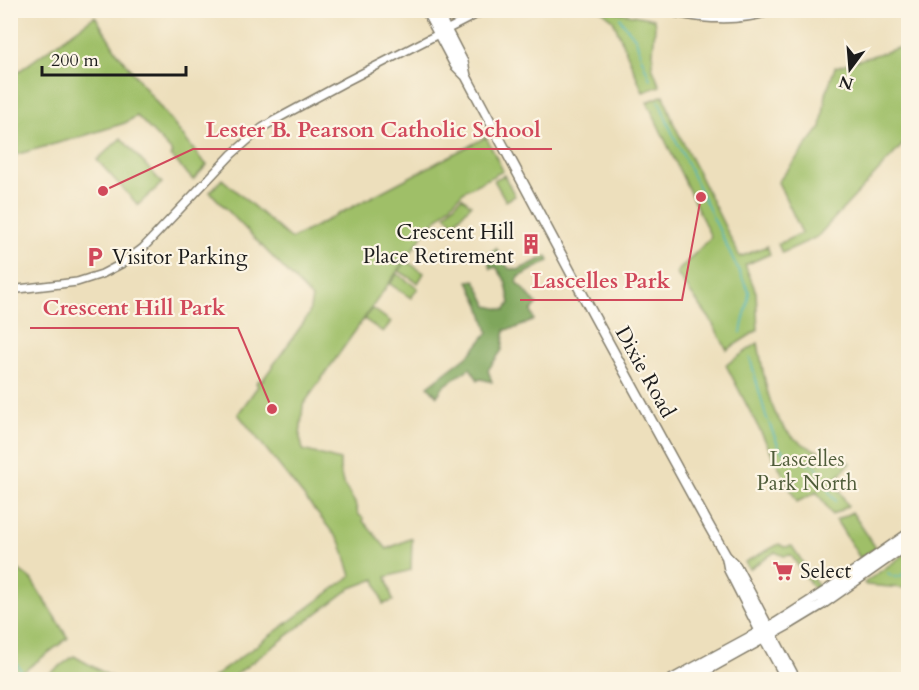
<svg xmlns="http://www.w3.org/2000/svg" width="919" height="690" viewBox="0 0 919 690" font-family="Cardo,serif">
  <rect width="100%" height="100%" fill="#fcf5e5"/>
  <filter id="ink" filterUnits="userSpaceOnUse"><feTurbulence type="fractalNoise" baseFrequency=".0167" numOctaves="2"/><feDisplacementMap in="SourceGraphic" scale="12" xChannelSelector="R" yChannelSelector="G"/><feConvolveMatrix kernelMatrix="1 2 1 2 8 2 1 2 1" color-interpolation-filters="sRGB"/></filter>
  <filter id="wash" filterUnits="userSpaceOnUse"><feTurbulence type="fractalNoise" baseFrequency=".008" numOctaves="4" result="noise"/><feDisplacementMap in="SourceGraphic" scale="24" xChannelSelector="R" yChannelSelector="G"/><feGaussianBlur stdDeviation="1.35" result="paint"/><feColorMatrix in="noise" values="0 0 0 0 0 0 0 0 0 0 0 0 0 0 0 0 0 1.4 0 .05"/><feComposite in="paint" operator="in"/></filter>
  <g filter="url(#wash)">
    <rect width="100%" height="100%" fill="#eddfbc"/>
    <path fill="#9fbf67" stroke="#5e6e42" stroke-width="1.5" d="M 602,11 L 612,11 L 654,19 L 655,26 L 652,66 L 660,86 L 643,92 L 613,20 Z
      M 95,16 L 117,52 L 201,159 L 207,165 L 193,180 L 171,156 L 173,153 L 137,116 L 125,123 L 80,137 L 11,156 L 11,77 Z
      M 908,45 L 908,139 L 817,237 L 782,253 L 778,244 L 802,233 L 778,182 L 821,127 L 826,94 L 835,67 Z
      M 664,95 L 673,122 L 740,257 L 767,246 L 770,254 L 745,265 L 756,292 L 758,330 L 727,350 L 710,319 L 676,273 L 711,237 L 647,102 Z
      M 486,137 L 503,171 L 464,191 L 425,232 L 303,405 L 300,437 L 303,450 L 340,460 L 340,471 L 343,483 L 355,503 L 358,514 L 363,518 L 363,521 L 387,549 L 412,538 L 411,570 L 386,577 L 393,601 L 383,604 L 375,579 L 351,588 L 230,679 L 211,679 L 351,576 L 341,543 L 238,414 L 258,386 L 256,383 L 258,380 L 262,381 L 304,322 L 309,313 L 312,298 L 210,192 L 222,179 L 291,239 Z
      M 121,138 L 162,183 L 138,205 L 97,160 Z
      M 504,175 L 515,196 L 506,201 L 494,180 Z
      M 462,197 L 471,205 L 454,223 L 445,215 Z
      M 406,261 L 424,273 L 418,283 L 399,271 Z
      M 397,274 L 418,288 L 411,298 L 390,284 Z
      M 372,308 L 391,322 L 383,332 L 364,319 Z
      M 758,343 C 764,374 767,416 794,438 C 810,450 831,456 850,463 L 834,481 L 848,506 L 832,515 L 817,492 L 797,502 L 726,365 Z
      M 852,512 L 876,548 L 860,558 L 836,520 Z
      M 779,544 L 784,547 L 792,546 L 819,587 L 814,589 L 791,555 L 784,556 L 775,552 L 749,569 L 745,562 Z
      M 908,552 L 908,584 L 903,588 L 866,585 L 864,583 Z
      M 10,563 L 31,579 L 68,638 L 12,680 L 10,679 Z
      M 74,656 L 115,679 L 42,679 Z"/>
    <path fill="#7fa65c" stroke="#4e613c" stroke-width="1.5" d="M 496,248 L 508,268 L 518,270 L 547,256 L 549,261 L 519,277 L 517,282 L 537,304 L 531,311 L 534,320 L 516,328 L 505,330 L 502,350 L 488,370 L 492,382 L 481,379 L 478,380 L 470,368 L 444,386 L 437,396 L 428,386 L 471,353 L 488,332 L 480,305 L 468,281 L 475,280 L 488,306 L 505,310 L 510,303 L 505,280 L 496,267 L 491,269 L 486,256 Z"/>
    <g fill="none" stroke-linecap="round" stroke-linejoin="round">
      <path stroke="#49b6c4" stroke-width="1.5" d="M 620,18 L 623,23 L 636,39 L 640,54 L 650,79
        M 659,101 L 669,126 L 749,292 C 748,306 743,319 741,333
        M 750,358 L 766,416 L 779,447 L 789,456 L 816,467 L 831,495 L 836,501
        M 888,573 C 896,580 901,577 908,570
        M 10,655 L 21,670"/>
    </g>
  </g>
  <g filter="url(#ink)">
    <g fill="none" stroke-linecap="round" stroke-linejoin="round">
      <g stroke="#847e6c" stroke-width="10">
        <path id="minor" d="M 660,10 C 701,19 735,24 776,10
          M 10,290 L 77,282 L 102,274 L 123,263 L 143,248 L 232,154 L 262,128 L 275,120 L 347,81 L 485,10"/>
      </g>
      <g stroke="#847e6c" stroke-width="12">
        <path id="major" d="M 426,10 L 455,65 L 466,76
          M 436,10 L 463,62 L 466,76 L 594,316 L 709,526 L 726,556 L 736,566 L 796,680
          M 727,559 L 729,570 L 758,627 L 787,680
          M 671,680 L 776,623 L 826,591 L 908,534
          M 689,680 L 788,625 L 821,605 L 908,544"/>
      </g>
      <use href="#minor" stroke="#fff" stroke-width="7"/>
      <use href="#major" stroke="#fff" stroke-width="9"/>
    </g>
  </g>
  <defs>
    <g id="building-bare" transform="scale(1.62)"><path d="M-4-6H4V6H1V3H-1V6H-4ZM-2.5-4.3h1.7v1.8h-1.7ZM.8-4.3h1.7v1.8H.8ZM-2.5-1h1.7V.8h-1.7ZM.8-1h1.7V.8H.8Z" fill="#d1495b" stroke="#fcf5e5" stroke-width="2.5" paint-order="stroke"/></g>
    <g id="parking-bare" transform="scale(1.62)"><path d="M-3.5-5.5H1a3.5 3.5 0 0 1 0 7H-1V5.5H-3.5ZM-1-3.4V-.6H.8a1.4 1.4 0 0 0 0-2.8Z" fill="#d1495b" stroke="#fcf5e5" stroke-width="2.5" paint-order="stroke"/></g>
    <g id="supermarket-bare" transform="scale(1.62)"><path d="M-6-5.5h2.5l.6 2H6L4.5 2H-2.5L-4.4-4H-6ZM-1.5 3.2a1.3 1.3 0 1 0 .1 0ZM3 3.2a1.3 1.3 0 1 0 .1 0Z" fill="#d1495b" stroke="#fcf5e5" stroke-width="2.5" paint-order="stroke"/></g>
  </defs>
  <g fill-rule="evenodd">
    <use href="#building-bare" x="531" y="244"/>
    <use href="#parking-bare" x="95" y="257"/>
    <use href="#supermarket-bare" x="783" y="571"/>
  </g>
  <g text-anchor="middle" dominant-baseline="central" stroke-width="4.5" stroke-linejoin="round" paint-order="stroke">
    <g font-size="21" fill="#1c1c1c" stroke="#fcf5e5" text-anchor="start">
      <text x="514" y="232" text-anchor="end">Crescent Hill<tspan x="514" dy="24">Place Retirement</tspan></text>
      <text x="112" y="257">Visitor Parking</text>
      <text x="800" y="571">Select</text>
    </g>
    <g font-size="21" fill="#1c1c1c" stroke="#fcf5e5">
      <text transform="translate(645 372) rotate(61)">Dixie Road</text>
    </g>
    <g font-size="21" fill="#505d3a" stroke="#fcf5e5">
      <text x="807" y="459">Lascelles<tspan x="807" dy="24">Park North</tspan></text>
    </g>
  </g>
  <path fill="none" stroke="#d1495b" stroke-width="2" d="M103 191L193 149H552M701 197L682 300H520M272 409L238 328H30"/>
  <g fill="#d1495b" stroke="#fcf5e5" stroke-width="2">
    <circle cx="103" cy="191" r="6"/>
    <circle cx="701" cy="197" r="6"/>
    <circle cx="272" cy="409" r="6"/>
  </g>
  <g font-size="22" text-anchor="middle" font-weight="bold" fill="#d1495b" stroke="#fcf5e5" stroke-width="4.5" stroke-linejoin="round" paint-order="stroke">
    <text x="373" y="137">Lester B. Pearson Catholic School</text>
    <text x="601" y="288">Lascelles Park</text>
    <text x="134" y="315">Crescent Hill Park</text>
  </g>
  <rect width="919" height="690" fill="none" stroke="#fcf5e5" stroke-width="36"/>
  <g transform="translate(850 69) rotate(196)" stroke="#fcf5e5" stroke-width="4.5" paint-order="stroke">
  <path d="M0-4.5L10 22L0 15L-10 22Z" fill="#1c1c1c"/>
  <text y="-9" font-size="16" font-weight="bold" text-anchor="middle" fill="#1c1c1c">N</text>
  </g>
  <path d="M42 66v9h144v-9" fill="none" stroke="#1c1c1c" stroke-width="3"/>
  <text x="51" y="66" font-size="18" fill="#1c1c1c" stroke="#fcf5e5" stroke-width="4.5" paint-order="stroke">200 m</text>
</svg>
